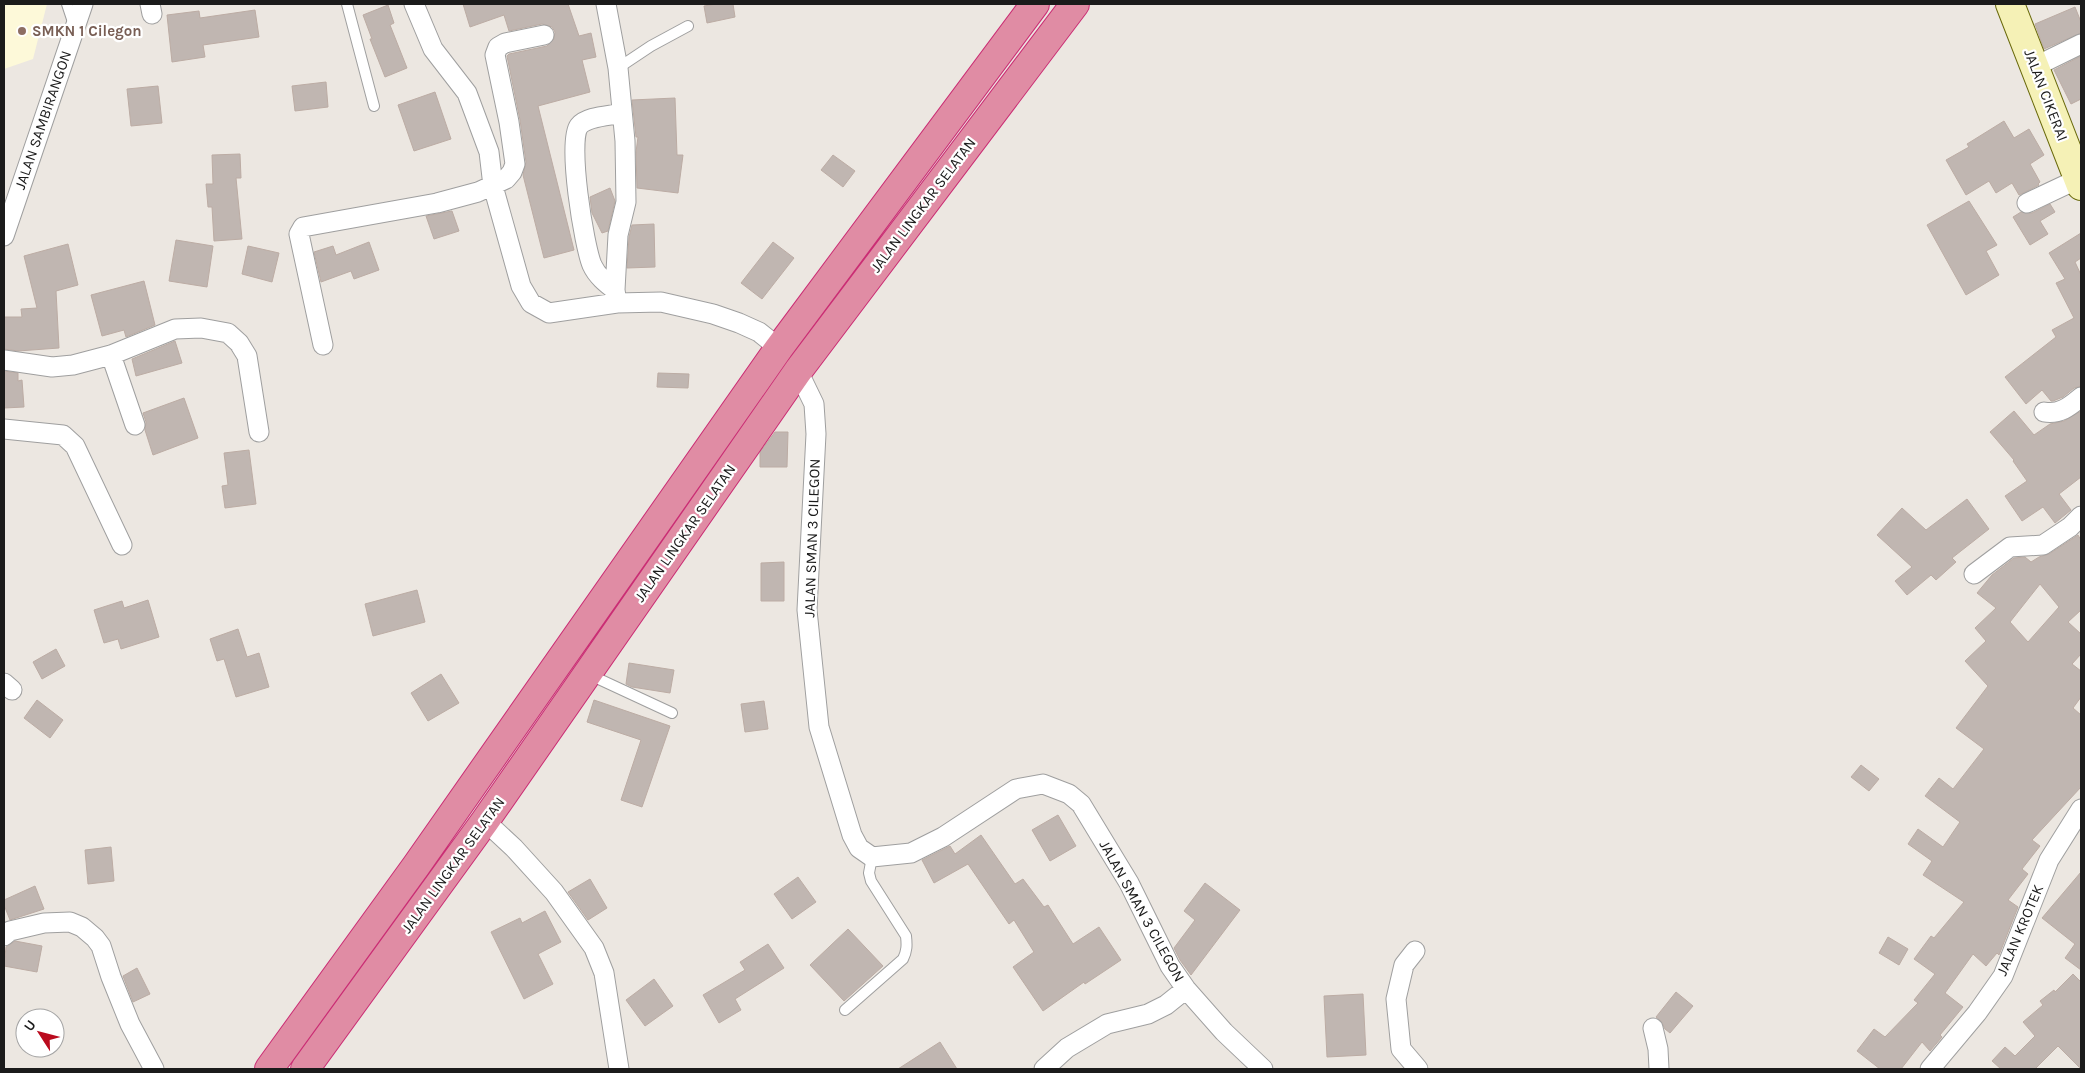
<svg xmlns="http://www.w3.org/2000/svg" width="2085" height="1073" viewBox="0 0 2085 1073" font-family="Karla,sans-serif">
  <rect width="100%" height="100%" fill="#ece7e1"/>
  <path fill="#fdf9d9" d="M 4,4 L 47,4 L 33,59 L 4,69 Z"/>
  <path fill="#c0b6b1" stroke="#bcaca4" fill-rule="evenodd" d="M 463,4 L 568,4 L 579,36 L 591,33 L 596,57 L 582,60 L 590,92 L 538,106 L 574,250 L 544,258 L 523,175 L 526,162 L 520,120 L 507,56 L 509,54 L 547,46 L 554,39 L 555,32 L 552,27 L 542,24 L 509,31 L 504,15 L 470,27 Z
    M 716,4 L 733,4 L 735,17 L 707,23 L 704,6 Z
    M 388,5 L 394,23 L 390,25 L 407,68 L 385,77 L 370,39 L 372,39 L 363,15 Z
    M 2075,7 L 2081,22 L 2081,33 L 2044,49 L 2035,24 Z
    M 255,10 L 259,37 L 203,45 L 205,57 L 172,62 L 167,15 L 199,11 L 200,18 Z
    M 2081,56 L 2081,99 L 2071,104 L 2054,70 Z
    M 326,82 L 328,107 L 295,111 L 292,86 Z
    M 158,86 L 162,123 L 131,126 L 127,89 Z
    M 435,92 L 451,139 L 414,151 L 398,105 Z
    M 675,98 L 677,155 L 683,155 L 678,193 L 637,188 L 636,152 L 638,137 L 636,137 L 632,100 Z
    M 2004,121 L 2014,138 L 2029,129 L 2044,155 L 2030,164 L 2040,182 L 2038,184 L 2039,185 L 2019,195 L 2012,183 L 1996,193 L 1989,181 L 1966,195 L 1946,160 L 1969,147 L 1967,144 Z
    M 240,154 L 241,178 L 236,178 L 242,239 L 214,241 L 212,207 L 208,207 L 206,184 L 213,184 L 212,155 Z
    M 833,155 L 855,171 L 843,187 L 821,170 Z
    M 610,188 L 615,201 L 608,231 L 602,233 L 592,213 L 590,197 Z
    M 1969,201 L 1997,245 L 1986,251 L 1999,275 L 1966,295 L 1927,225 Z
    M 2050,204 L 2055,212 L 2040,221 L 2048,234 L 2030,245 L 2013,217 L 2021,212 L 2032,213 Z
    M 452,211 L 459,231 L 434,239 L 426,216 Z
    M 654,224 L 655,267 L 627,268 L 629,237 L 632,225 Z
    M 2081,233 L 2081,258 L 2075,262 L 2081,275 L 2081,386 L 2074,388 L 2063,397 L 2053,401 L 2051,401 L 2042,390 L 2026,404 L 2005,377 L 2056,337 L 2052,330 L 2074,318 L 2056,283 L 2065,279 L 2049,253 Z
    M 176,240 L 213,246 L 207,287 L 169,281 Z
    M 369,242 L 379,270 L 354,279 L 351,271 L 321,282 L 314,252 L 333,246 L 336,255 Z
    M 773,242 L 794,258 L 762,299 L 741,283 Z
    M 68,244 L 78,285 L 56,291 L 59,348 L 18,351 L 4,349 L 4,317 L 22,317 L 21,309 L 37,308 L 24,256 Z
    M 248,246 L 279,253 L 272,282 L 242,274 Z
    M 144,281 L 155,325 L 126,337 L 124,330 L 102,336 L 91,295 Z
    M 175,341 L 182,363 L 136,376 L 132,359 Z
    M 4,371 L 18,373 L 18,381 L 22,380 L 24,407 L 4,408 Z
    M 658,373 L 689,374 L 688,388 L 657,387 Z
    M 184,398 L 198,438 L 153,455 L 145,430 L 146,422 L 143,413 Z
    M 2014,411 L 2034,435 L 2050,424 L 2064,421 L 2081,411 L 2081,477 L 2059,494 L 2071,510 L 2055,523 L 2043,507 L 2022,521 L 2005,496 L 2027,481 L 2013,461 L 2014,460 L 1990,432 Z
    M 775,432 L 788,432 L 787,467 L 760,467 L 760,452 Z
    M 249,450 L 256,504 L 225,508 L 222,486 L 228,485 L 224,453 Z
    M 1967,499 L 1989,529 L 1952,558 L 1956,562 L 1936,580 L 1931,575 L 1907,595 L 1895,581 L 1912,567 L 1877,535 L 1902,508 L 1926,530 Z
    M 2078,535 L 2081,540 L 2081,610 L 2068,622 L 2081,634 L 2081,654 L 2072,664 L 2081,671 L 2081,697 L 2073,708 L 2081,715 L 2081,787 L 2032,840 L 2040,846 L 2022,869 L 2028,874 L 2008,900 L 2018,907 L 1999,955 L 1997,953 L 1986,966 L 1973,954 L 1945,993 L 1963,1007 L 1940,1035 L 1942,1037 L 1930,1051 L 1922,1042 L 1901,1069 L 1880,1069 L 1857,1051 L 1874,1029 L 1885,1037 L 1918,1003 L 1914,1000 L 1935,974 L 1914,959 L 1931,936 L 1934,938 L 1964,902 L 1923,875 L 1932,861 L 1908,844 L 1918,829 L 1943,847 L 1960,822 L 1925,796 L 1939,778 L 1953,789 L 1984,749 L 1956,728 L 1988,686 L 1965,661 L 1986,641 L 1975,628 L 1996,608 L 1977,593 L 1992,575 L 2014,558 L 2025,557 L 2031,562 L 2039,557 L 2049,554 ZM 2040,584 L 2059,607 L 2028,642 L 2010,622 Z
    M 784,562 L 784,601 L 761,601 L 761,563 Z
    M 417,590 L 425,622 L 373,636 L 365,604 Z
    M 148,600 L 159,637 L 121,649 L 118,639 L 104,643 L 94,610 L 122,601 L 124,608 Z
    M 238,629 L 247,657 L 259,653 L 269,687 L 236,697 L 224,659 L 217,661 L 210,639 Z
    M 56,649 L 65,666 L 42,679 L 33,662 Z
    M 629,663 L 674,670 L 670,693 L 632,687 L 626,684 Z
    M 441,674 L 459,703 L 428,721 L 411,693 Z
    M 37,700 L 63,720 L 50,738 L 24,718 Z
    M 594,700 L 670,726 L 642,807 L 621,800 L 641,740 L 587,722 Z
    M 764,701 L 768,729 L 745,732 L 741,704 Z
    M 1861,765 L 1879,779 L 1869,791 L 1851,777 Z
    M 1058,815 L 1076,846 L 1050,861 L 1032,830 Z
    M 981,835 L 1015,884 L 1023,879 L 1044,907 L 1048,905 L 1073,944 L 1099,927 L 1121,960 L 1085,984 L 1084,982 L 1043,1011 L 1013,967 L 1034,952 L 1014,920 L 1009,924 L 968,864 L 934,883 L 922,860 L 950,846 L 955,854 Z
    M 111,847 L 114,881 L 88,884 L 85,850 Z
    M 2081,872 L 2081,970 L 2065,958 L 2075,944 L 2042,918 Z
    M 798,877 L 816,902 L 792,919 L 774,894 Z
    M 590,879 L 607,908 L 588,920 L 568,892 Z
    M 1205,883 L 1240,910 L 1191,975 L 1180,960 L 1174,948 L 1195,920 L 1184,911 Z
    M 35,886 L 44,909 L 10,920 L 4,905 L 4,900 Z
    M 545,911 L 561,942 L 538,954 L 553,984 L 524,999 L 491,932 L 520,918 L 522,923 Z
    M 848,929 L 883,966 L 844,1001 L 810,965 Z
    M 1888,937 L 1908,949 L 1899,965 L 1879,953 Z
    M 15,941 L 42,946 L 37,972 L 4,966 L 6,947 Z
    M 768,944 L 784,968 L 735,999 L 741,1010 L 719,1023 L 703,995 L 745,970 L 740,962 Z
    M 137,968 L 150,994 L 133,1002 L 123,976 Z
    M 2073,974 L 2081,982 L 2081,1069 L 2058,1046 L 2035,1069 L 2001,1069 L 1992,1061 L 2005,1047 L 2015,1056 L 2035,1036 L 2023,1022 L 2043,1005 L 2040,1001 L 2054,990 L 2055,992 Z
    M 654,979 L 673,1006 L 645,1026 L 626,1000 Z
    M 1676,992 L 1693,1006 L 1670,1033 L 1665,1029 L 1661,1021 L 1656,1017 Z
    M 1363,994 L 1366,1055 L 1327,1057 L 1324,996 Z
    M 940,1042 L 957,1069 L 898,1069 Z"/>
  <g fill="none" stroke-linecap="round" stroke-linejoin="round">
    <g stroke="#9f9f9f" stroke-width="12">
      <path id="lane" d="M 67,4 L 74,25
        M 347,4 L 374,106
        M 618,68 L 651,46 L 688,26
        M 588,674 L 672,713
        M 845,1010 L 903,959 C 907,951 907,945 906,936 L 871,881 L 869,873 L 872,857"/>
    </g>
    <g stroke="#9f9f9f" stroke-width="21">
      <path id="street" d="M 150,4 L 152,14
        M 414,4 L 433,49 L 467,93 L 489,152 L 493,186 L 521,286 L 531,303 L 549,313 L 617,303 L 661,302 L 713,314 L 739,323 L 759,332 L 779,348
        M 606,4 L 618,68 L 625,141 L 626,202 L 618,235 L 615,290 L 617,303
        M 2036,66 L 2081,44
        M 2027,203 L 2078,179
        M 4,236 L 83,4
        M 615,290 C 606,283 597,276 592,265 C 584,246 567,141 579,126 C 587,116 610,116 622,113
        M 323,345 L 299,234 L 303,227 L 437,203 L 478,192 L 506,179 L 512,172 L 515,164 L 509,122 L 495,55 L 498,47 L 505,43 L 544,35
        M 111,355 L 135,425
        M 4,360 L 52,367 L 73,365 L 111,355 L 175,329 L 201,328 L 228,333 L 239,343 L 247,356 L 259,432
        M 798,371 L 814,404 L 816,434 L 807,610 L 819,727 L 852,835 L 859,848 L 872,857 L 911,853 L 943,837 L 1016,789 L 1043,784 L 1069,794 L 1081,804 L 1129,883 L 1170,966 L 1186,989 L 1224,1032 L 1263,1069
        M 2044,412 C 2060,415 2070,406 2081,397
        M 4,429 L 63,435 L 75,446 L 122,545
        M 1974,574 L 2010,547 L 2043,545 L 2070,527 L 2081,516
        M 4,683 L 12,690
        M 485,821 L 514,848 L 554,892 L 594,948 L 604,973 L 619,1069
        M 4,936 L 10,931 L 44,923 L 70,922 L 82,927 L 95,938 L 101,946 L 111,977 L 130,1024 L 154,1069
        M 1415,951 L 1404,965 L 1396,999 L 1401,1049 L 1418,1069
        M 1653,1028 L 1658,1049 L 1659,1069
        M 1044,1069 L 1067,1048 L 1107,1024 L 1148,1014 L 1166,1005 L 1186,989
        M 1930,1069 L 1977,1013 L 2003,976 L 2049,860 L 2081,809"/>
    </g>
    <g stroke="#69690b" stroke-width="30">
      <path id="secondary" d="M 2010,4 L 2081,186"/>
    </g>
    <g stroke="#ca2d74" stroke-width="30">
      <path id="highway" d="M 269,1069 L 416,866 L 779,348 L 1035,4
        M 305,1069 L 485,821 L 798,371 L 1075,4"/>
    </g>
    <use href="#lane" stroke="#fff" stroke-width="10"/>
    <use href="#street" stroke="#fff" stroke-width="19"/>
    <use href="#secondary" stroke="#f5f1b6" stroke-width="28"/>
    <use href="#highway" stroke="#e08ca4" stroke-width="28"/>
  </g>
  <circle fill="#8d6e63" stroke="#fff" stroke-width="2" cx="22" cy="31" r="5"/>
  <g text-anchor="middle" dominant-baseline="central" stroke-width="4.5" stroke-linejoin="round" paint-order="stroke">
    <g font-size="15" font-weight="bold" fill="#785e54" stroke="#fff" text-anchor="start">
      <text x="32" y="31">SMKN 1 Cilegon</text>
    </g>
    <g font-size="15" fill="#1b1b1b" stroke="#fff">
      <text transform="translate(2046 95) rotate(69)">JALAN CIKERAI</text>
      <text transform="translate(43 120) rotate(-71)">JALAN SAMBIRANGON</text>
      <text transform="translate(923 205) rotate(-53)">JALAN LINGKAR SELATAN</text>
      <text transform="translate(685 533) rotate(-55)">JALAN LINGKAR SELATAN</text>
      <text transform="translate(812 538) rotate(-88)">JALAN SMAN 3 CILEGON</text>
      <text transform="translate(453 865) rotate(-54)">JALAN LINGKAR SELATAN</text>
      <text transform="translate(1142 911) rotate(61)">JALAN SMAN 3 CILEGON</text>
      <text transform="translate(2020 930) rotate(-67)">JALAN KROTEK</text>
    </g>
  </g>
  <rect width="2085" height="1073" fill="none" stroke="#1b1b1b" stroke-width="10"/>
  <g transform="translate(40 1033) rotate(306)"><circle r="24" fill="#ffffff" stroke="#a4a4a4"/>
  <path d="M0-4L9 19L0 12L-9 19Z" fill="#ba0b1e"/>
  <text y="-8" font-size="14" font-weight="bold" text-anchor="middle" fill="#1b1b1b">U</text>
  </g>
</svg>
